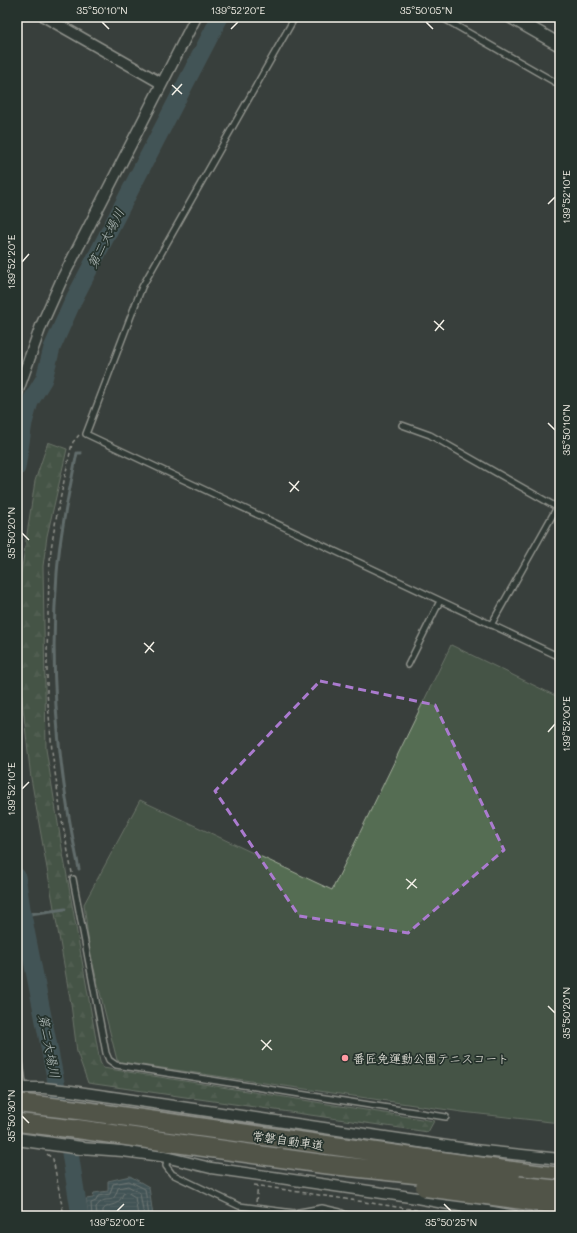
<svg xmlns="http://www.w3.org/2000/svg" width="577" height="1233" viewBox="0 0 577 1233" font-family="Mali,'Klee One',sans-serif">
  <defs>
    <pattern id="forest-firs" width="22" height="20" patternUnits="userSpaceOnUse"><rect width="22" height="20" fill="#556d52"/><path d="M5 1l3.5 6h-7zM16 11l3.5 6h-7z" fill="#6e826b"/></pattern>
    <pattern id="water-rules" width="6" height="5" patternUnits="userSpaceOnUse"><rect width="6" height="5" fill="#506d76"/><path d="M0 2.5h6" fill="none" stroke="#6a828a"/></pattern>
  </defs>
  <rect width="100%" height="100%" fill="#393f3c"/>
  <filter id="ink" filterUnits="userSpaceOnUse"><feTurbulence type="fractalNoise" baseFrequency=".025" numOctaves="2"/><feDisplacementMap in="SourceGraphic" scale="8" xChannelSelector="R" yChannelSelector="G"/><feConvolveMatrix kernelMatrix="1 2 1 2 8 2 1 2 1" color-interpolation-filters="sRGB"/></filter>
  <g filter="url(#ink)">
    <path fill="url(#forest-firs)" stroke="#a4af9d" d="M 48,442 L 67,449 L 47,536 L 43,566 L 46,749 L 62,848 L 100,1062 L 103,1068 L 434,1121 L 428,1132 L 88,1083 L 77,1052 L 71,1004 L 31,778 L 22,699 L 19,652 L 21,574 L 35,481 Z"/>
    <path fill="#556d52" stroke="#a4af9d" d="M 451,645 L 560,698 L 560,1123 L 462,1112 L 121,1062 L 117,1060 L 90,953 L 84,904 L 140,800 L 332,890 Z"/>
    <path fill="url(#water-rules)" stroke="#92a2a4" d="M 130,1176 L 149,1187 L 153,1216 L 88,1216 L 86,1199 L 93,1198 L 94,1193 L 108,1191 L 108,1181 Z"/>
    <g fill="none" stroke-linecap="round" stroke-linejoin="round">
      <path stroke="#b2bcba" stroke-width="1" d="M 92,1216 L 91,1203 L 96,1201 L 98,1196 L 110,1194 L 113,1184 L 129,1181 L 145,1189 L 149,1216
        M 97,1216 L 96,1207 C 98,1205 99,1203 101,1202 C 109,1196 113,1206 118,1188 L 128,1186 L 140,1193 L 144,1216
        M 103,1216 L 103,1210 C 109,1202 117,1209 123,1194 L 127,1192 L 135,1197 L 138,1216"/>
      <path stroke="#92a2a4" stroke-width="3" d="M 79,869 C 58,772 49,672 57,573 C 60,533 69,492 77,453 L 81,453
        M 23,915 L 65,909"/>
      <path stroke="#506d76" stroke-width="17" d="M 17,468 L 24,423 L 30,402 L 44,379 L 52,348 L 74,299 L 220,17
        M 17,876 L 23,915 L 70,1153 L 80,1216"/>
      <g stroke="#f4f1e8" stroke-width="8">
        <path id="service" d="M 295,17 L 142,287 L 86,434 L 560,657
          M 441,17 L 560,85
          M 402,425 L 430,435 L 560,509
          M 491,625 L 560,502
          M 408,665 L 440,601
          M 73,879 L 106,1053 L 109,1060 L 116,1065 L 446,1117
          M 167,1157 L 166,1166 L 172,1174 L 239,1206 L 294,1213 L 322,1208 L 340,1212 L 348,1216"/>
      </g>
      <g stroke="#f4f1e8" stroke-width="13">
        <path id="minor" d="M 45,17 L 161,83
          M 17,393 L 41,326 L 62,279 L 196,17
          M 17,1059 L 21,1088 L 44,1088 L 71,1091 L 474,1150 L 560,1159
          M 81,1148 L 123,1151 L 161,1156 L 211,1168 L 417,1198 L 514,1216"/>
      </g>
      <g stroke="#f4f1e8" stroke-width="15">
        <path id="tertiary" d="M 511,17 L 560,45
          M 17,1088 L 21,1088
          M 17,1139 L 81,1148"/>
      </g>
      <g stroke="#f4f1e8" stroke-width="21">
        <path id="motorway" d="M 17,1122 L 77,1129
          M 512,1171 L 560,1177"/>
      </g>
      <path stroke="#f4f1e8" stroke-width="1.5" stroke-dasharray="4 3" stroke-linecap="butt" d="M 72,873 L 61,815 L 52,751 L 47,692 L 47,655 L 49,574 L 51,549 L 56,519 L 71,448 L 73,442 L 79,435
        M 47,1154 L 53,1159 L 64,1216
        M 254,1185 L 410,1209 L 448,1216
        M 256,1202 L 258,1186
        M 421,1216 L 421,1211"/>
      <use href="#service" stroke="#26332d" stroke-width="5"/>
      <use href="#minor" stroke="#26332d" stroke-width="10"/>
      <use href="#tertiary" stroke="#26332d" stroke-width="12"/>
      <use href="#motorway" stroke="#706e59" stroke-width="18"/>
      <g stroke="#f4f1e8" stroke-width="21" stroke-linecap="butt">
        <path id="motorway-bridge" d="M 17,1103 L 78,1110 L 512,1171
          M 77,1129 L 323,1164 L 560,1190
          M 425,1187 L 560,1205"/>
      </g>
      <use href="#motorway-bridge" stroke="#706e59" stroke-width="18"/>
    </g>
  </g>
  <path d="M0 0H577V1233H0ZM 320,681 L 435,705 L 504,850 L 408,933 L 299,916 L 215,791 Z" fill="#393f3c" fill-opacity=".55" fill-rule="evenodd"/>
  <path fill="none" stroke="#ab7bcf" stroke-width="3" stroke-dasharray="8 5" stroke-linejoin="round" d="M 320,681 L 435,705 L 504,850 L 408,933 L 299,916 L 215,791 Z"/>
  <path fill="none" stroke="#f4f1e8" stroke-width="1.5" d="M 102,22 L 109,29M 426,22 L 433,29M 231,29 L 238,22M 172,85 L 182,94M 172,95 L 182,84M 548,204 L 555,197M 22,262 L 29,254M 434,321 L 444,330M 435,331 L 444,320M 548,423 L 555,430M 289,482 L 299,491M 290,492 L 299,481M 22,533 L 29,540M 144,643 L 154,652M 145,653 L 154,642M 548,732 L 555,724M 22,789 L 29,782M 406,879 L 417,888M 407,889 L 416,879M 548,1006 L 555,1013M 261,1040 L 272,1050M 262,1050 L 271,1040M 22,1116 L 29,1123M 444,1204 L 451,1211M 117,1211 L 124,1204"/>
  <circle fill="#ff9aa2" stroke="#26332d" stroke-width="1.5" cx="345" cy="1058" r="4"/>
  <g text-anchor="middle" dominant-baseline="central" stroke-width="3.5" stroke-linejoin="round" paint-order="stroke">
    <g font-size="12" fill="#f4f1e8" stroke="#26332d" text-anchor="start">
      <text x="353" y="1058">番匠免運動公園テニスコート</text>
    </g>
    <g font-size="12" fill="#f4f1e8" stroke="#26332d">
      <text transform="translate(288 1140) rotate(8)">常磐自動車道</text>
    </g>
    <g font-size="13" font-style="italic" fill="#b2bcba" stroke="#26332d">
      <text transform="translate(105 238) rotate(-63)">第二大場川</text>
      <text transform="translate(50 1046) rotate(79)">第二大場川</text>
    </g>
  </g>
  <rect width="577" height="1233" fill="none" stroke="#26332d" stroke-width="44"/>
  <rect x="22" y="22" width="533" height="1189" fill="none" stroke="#f4f1e8" stroke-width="1.5"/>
  <g font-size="10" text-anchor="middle" fill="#f4f1e8">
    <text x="102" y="14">35°50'10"N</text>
    <text x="238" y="14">139°52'20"E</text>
    <text x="426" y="14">35°50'05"N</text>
    <text transform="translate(566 197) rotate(-90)" y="4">139°52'10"E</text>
    <text transform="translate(11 262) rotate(-90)" y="4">139°52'20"E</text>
    <text transform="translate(566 430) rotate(-90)" y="4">35°50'10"N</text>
    <text transform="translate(11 533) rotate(-90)" y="4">35°50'20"N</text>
    <text transform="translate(566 724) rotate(-90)" y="4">139°52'00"E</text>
    <text transform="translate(11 789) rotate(-90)" y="4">139°52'10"E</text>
    <text transform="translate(566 1013) rotate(-90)" y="4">35°50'20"N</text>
    <text transform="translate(11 1116) rotate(-90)" y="4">35°50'30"N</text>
    <text x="117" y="1226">139°52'00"E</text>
    <text x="451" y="1226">35°50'25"N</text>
  </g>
</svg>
